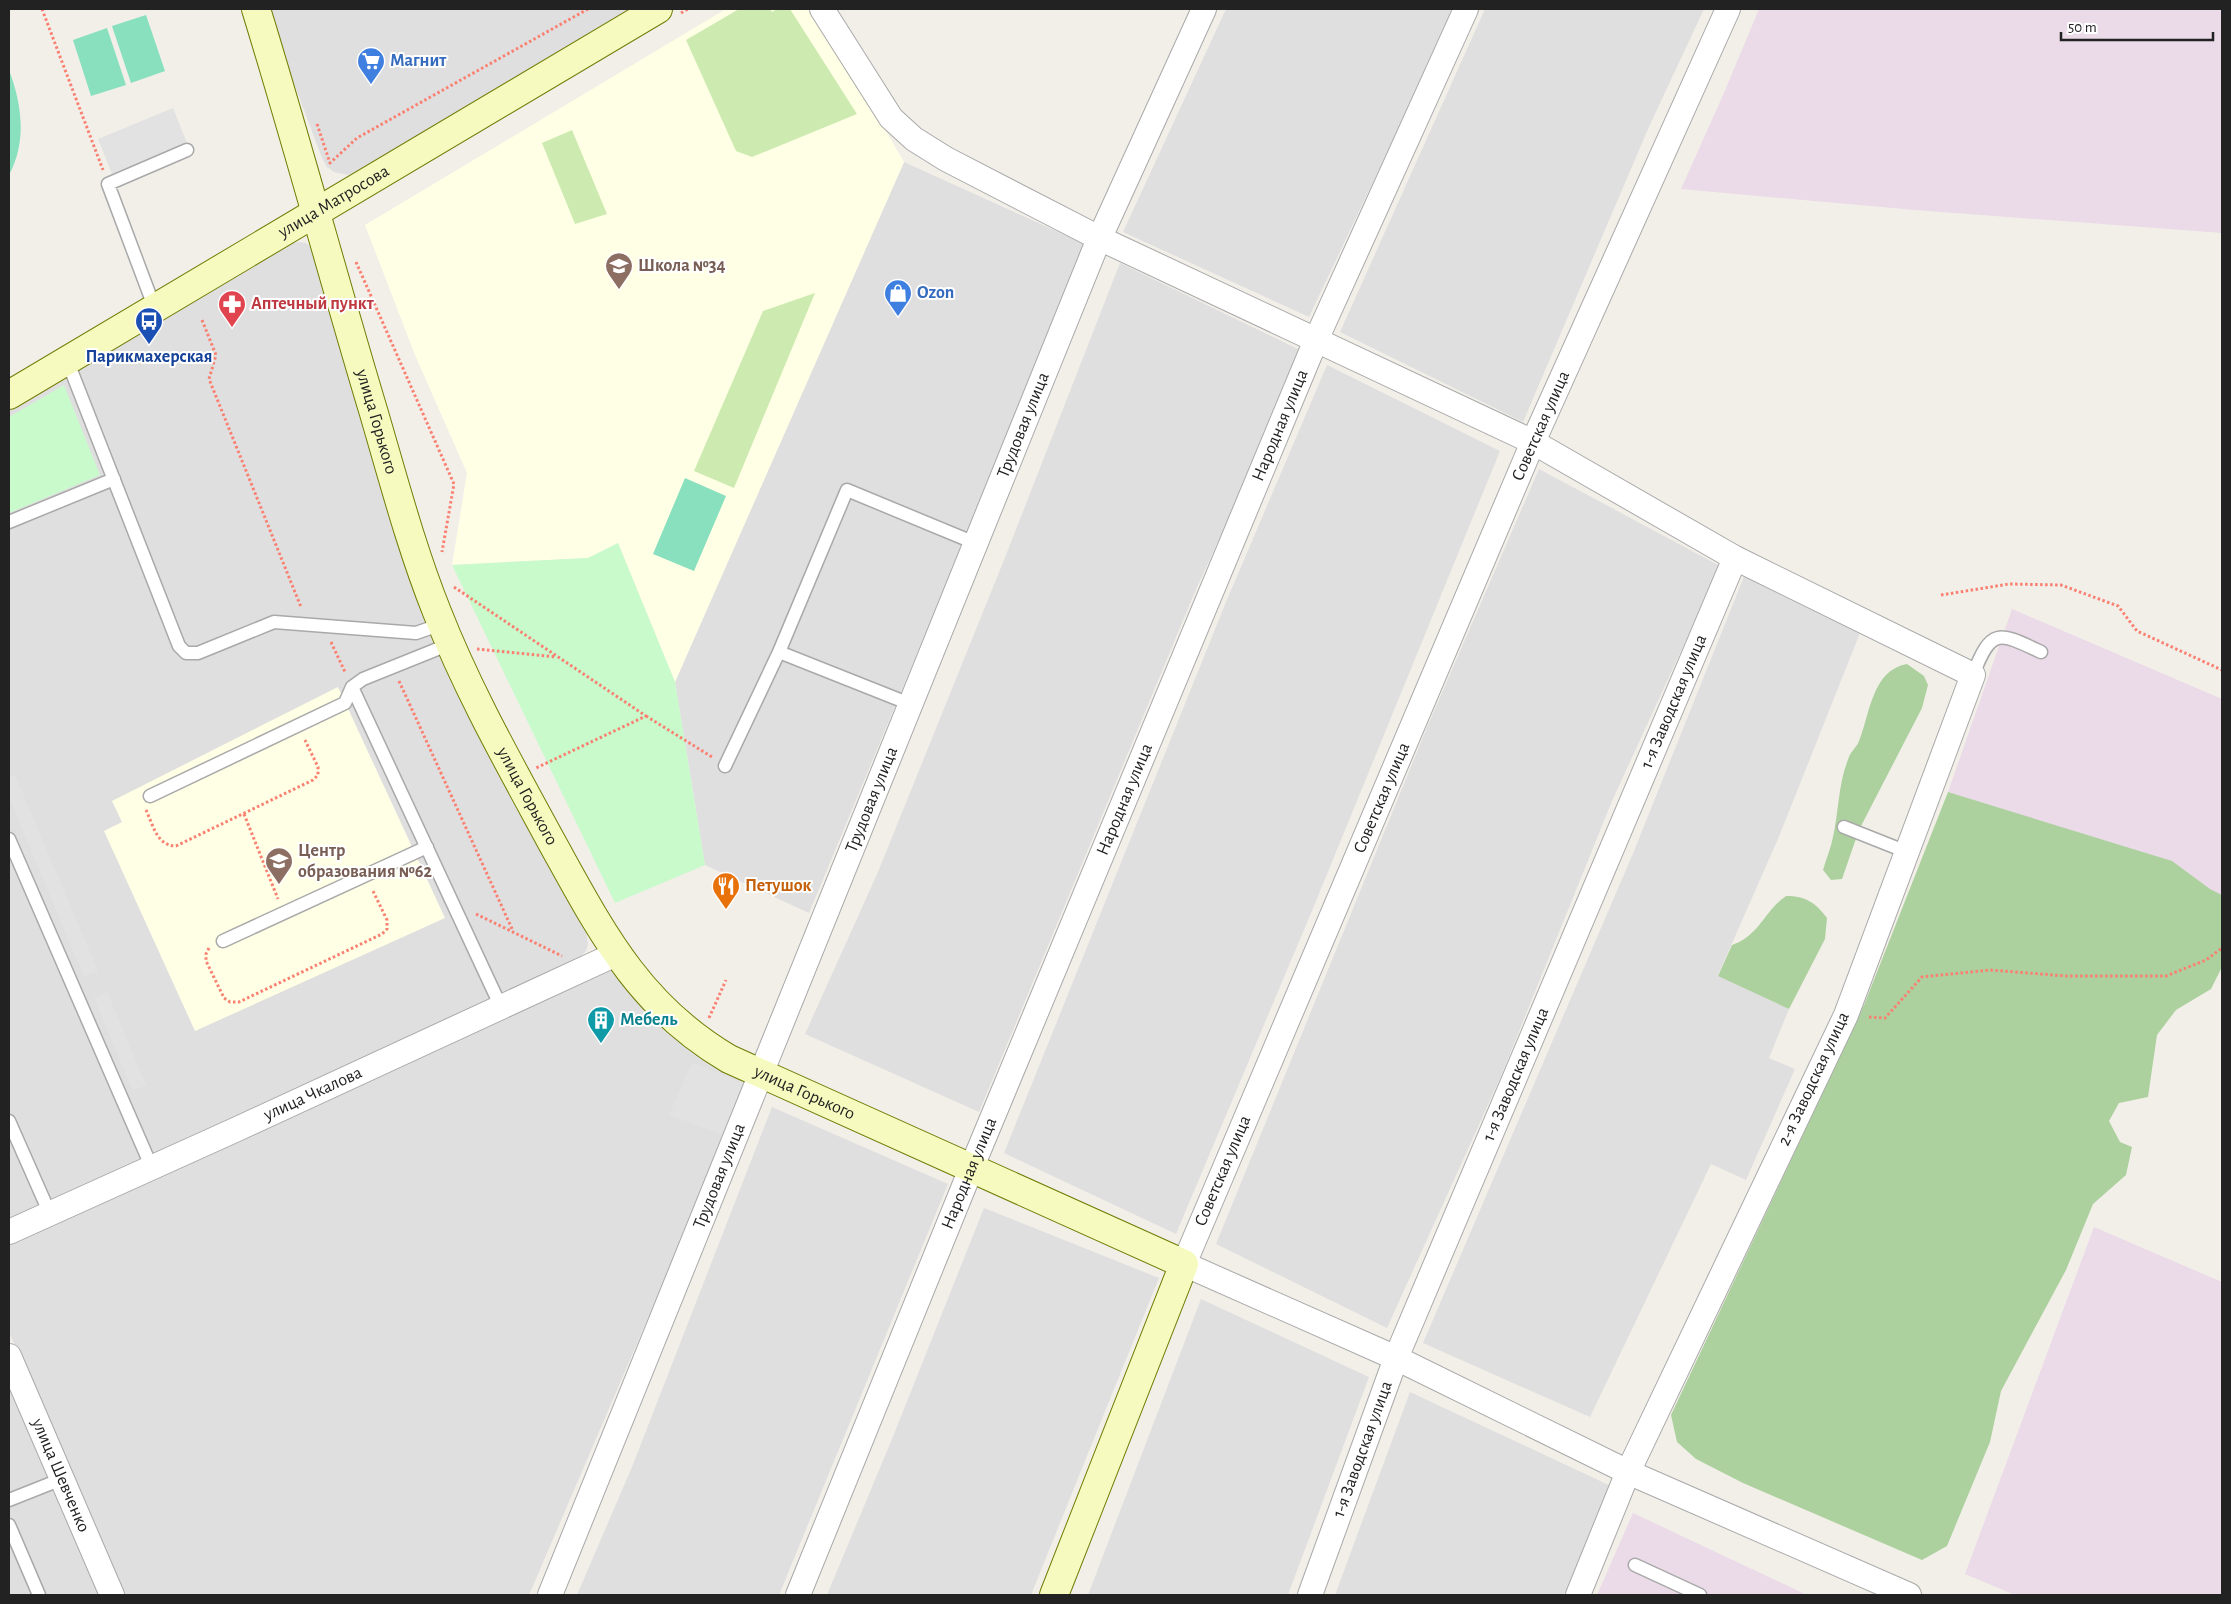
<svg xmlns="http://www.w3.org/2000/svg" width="2231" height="1604" viewBox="0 0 2231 1604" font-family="'Alegreya Sans',sans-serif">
  <rect width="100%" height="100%" fill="#f2efe9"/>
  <path fill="#e0dfdf" d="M 270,9 L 639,9 L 349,175 L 334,172 L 327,167 L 322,158 L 289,70 Z
    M 1226,9 L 1455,9 L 1309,317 L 1123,232 Z
    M 1485,9 L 1704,9 L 1648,129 L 1523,422 L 1340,332 Z
    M 904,162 L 1087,245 L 809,913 L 705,865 L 675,682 Z
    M 298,242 L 306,243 L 312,248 L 394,522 L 585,924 L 588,944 L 586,951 L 578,959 L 221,1125 L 9,1220 L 9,410 L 288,244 Z
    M 1120,263 L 1304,352 L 1194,594 L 979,1112 L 805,1034 L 878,872 L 1006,555 Z
    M 1327,365 L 1500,451 L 1314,906 L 1176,1234 L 1004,1153 L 1226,602 Z
    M 1539,469 L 1720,566 L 1612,801 L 1501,1076 L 1387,1328 L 1216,1244 L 1428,725 Z
    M 1745,574 L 1862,628 L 1778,839 L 1718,975 L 1789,1009 L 1769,1058 L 1795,1069 L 1746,1180 L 1711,1164 L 1590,1417 L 1423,1343 L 1634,851 Z
    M 611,969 L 738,1076 L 743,1084 L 741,1101 L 529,1595 L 123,1595 L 9,1332 L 9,1244 L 240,1141 Z
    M 772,1107 L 948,1184 L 779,1595 L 577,1595 L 632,1467 Z
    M 984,1208 L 1159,1278 L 1089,1451 L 1031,1595 L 827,1595 L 892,1439 Z
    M 1201,1299 L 1369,1377 L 1288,1595 L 1088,1595 Z
    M 9,1385 L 99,1595 L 9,1595 Z
    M 1410,1392 L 1613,1487 L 1564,1595 L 1335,1595 Z"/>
  <path fill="#ebdbe8" d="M 1759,9 L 2222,9 L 2222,233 L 1915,210 L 1681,189 L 1724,93 Z
    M 2012,609 L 2222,699 L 2222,895 L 1948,792 Z
    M 2094,1227 L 2222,1282 L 2222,1595 L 2015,1595 L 1965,1574 Z
    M 1633,1513 L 1807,1595 L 1597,1595 Z"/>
  <path fill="#ffffe5" d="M 726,9 L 814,9 L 904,162 L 675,682 L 618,543 L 588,558 L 452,565 L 467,473 L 415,355 L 365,225 Z
    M 338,687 L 445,918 L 195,1031 L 104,831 L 122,822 L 112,801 Z"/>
  <path fill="#cdebb0" d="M 739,9 L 770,9 L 772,12 L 777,9 L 790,9 L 857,114 L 752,157 L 736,151 L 686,40 Z
    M 572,130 L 607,214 L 575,224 L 542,143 Z
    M 815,293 L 734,488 L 694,471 L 763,311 Z"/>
  <path fill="#add19e" d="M 1907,664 L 1924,676 L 1928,685 L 1922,708 L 1859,830 L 1842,879 L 1831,880 L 1823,870 C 1826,859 1831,848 1833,837 C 1839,811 1838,783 1849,757 C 1851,751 1857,747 1859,741 C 1870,714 1872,670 1907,664 Z
    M 1948,792 L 2172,861 L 2210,889 L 2222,895 L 2222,967 L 2211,989 L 2176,1010 L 2157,1035 L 2148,1097 L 2119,1103 L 2109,1121 L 2120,1142 L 2132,1147 L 2126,1175 L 2093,1204 L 2066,1270 L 2001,1391 L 1990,1442 L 1947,1546 L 1922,1560 L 1743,1483 L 1696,1459 L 1677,1442 L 1671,1415 L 1864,1005 Z
    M 1786,896 C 1806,896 1816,903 1827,918 L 1825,939 L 1789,1009 L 1718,976 L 1732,945 C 1760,935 1764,911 1786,896 Z"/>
  <path fill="#c8facc" d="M 64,385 L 100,475 L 9,513 L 9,417 Z
    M 618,543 L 675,682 L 705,865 L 615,903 L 452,565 L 588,558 Z"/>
  <path fill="#88e0be" d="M 146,15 L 165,71 L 131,83 L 112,26 Z
    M 107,28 L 126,85 L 91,96 L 73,40 Z
    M 9,70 C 22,104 27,142 9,175 Z
    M 685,478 L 726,496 L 694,571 L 653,554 Z"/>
  <path fill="#e2e2e2" d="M 173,108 L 187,143 L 112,174 L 98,139 Z
    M 15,775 L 98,971 L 84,977 L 9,797 L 9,777 Z
    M 107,992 L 146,1085 L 133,1091 L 94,998 Z
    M 692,1063 L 747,1084 L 726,1136 L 669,1115 Z"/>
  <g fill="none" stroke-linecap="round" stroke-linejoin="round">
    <g stroke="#a9a9a9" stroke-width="15">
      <path id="lane" d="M 155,309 L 108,184 L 187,150
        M 67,360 L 179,646 L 186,653 L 198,653 L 274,622 L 416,633 L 442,624
        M 9,522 L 114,479
        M 1973,675 C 1991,627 1999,632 2041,652
        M 352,687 L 501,1007
        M 910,704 L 779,652 L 847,490 L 975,543
        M 725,766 L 779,652
        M 150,796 L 345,703 L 352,687 L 363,679 L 450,644
        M 1844,827 L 1907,852
        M 9,839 L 152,1168
        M 223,941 L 427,847
        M 9,1121 L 50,1214
        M 9,1500 L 62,1479
        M 9,1525 L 39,1595
        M 1635,1565 L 1700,1595"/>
    </g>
    <g stroke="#a9a9a9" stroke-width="26">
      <g id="street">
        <path d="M 822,9 L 891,118 L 914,139 L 946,159 L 1099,238 L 1533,442 L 1735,558 L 1973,675 L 1846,1015 L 1628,1472 L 1578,1595"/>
        <path d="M 1728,9 L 1533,442 L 1184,1264 L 1396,1358 L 1628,1472 L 1909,1595"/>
        <path id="s1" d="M 9,1232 L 235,1130 L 616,954"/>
        <path id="s2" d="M 9,1356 L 112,1595"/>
        <path id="s3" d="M 550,1595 L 1096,246 L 1204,9"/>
        <path id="s4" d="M 798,1595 L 971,1169 L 1316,340 L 1466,9"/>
        <path id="s5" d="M 1310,1595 L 1396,1358 L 1735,558"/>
      </g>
    </g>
    <g stroke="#707d05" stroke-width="30">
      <g id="secondary">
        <path id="s6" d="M 256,9 C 297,142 333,277 373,410 C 393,478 411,547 437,612 C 468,691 510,765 550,839 C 600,929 637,1005 729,1059 L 1184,1264 L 1054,1595"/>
        <path id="s7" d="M 9,395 L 658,9"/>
      </g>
    </g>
    <path stroke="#fa8072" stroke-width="3" stroke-dasharray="2.5 2.5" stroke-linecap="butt" d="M 42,9 L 103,170
      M 681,13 L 688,9
      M 317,124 L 330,163 L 357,138 L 588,9
      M 356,262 L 454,484 L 442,552
      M 202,320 L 216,355 L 209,379 L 301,607
      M 454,587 L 646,716 L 536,768
      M 1941,595 L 2009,584 L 2061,585 L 2118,606 L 2137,631 L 2222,670
      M 331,642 L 345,672
      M 477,649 L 556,657
      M 399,681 L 513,931
      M 646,716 L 712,757
      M 146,810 C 153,825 157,846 176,846 L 313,780 L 318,775 L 318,767 L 305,740
      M 244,814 L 278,899
      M 476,914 L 562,956
      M 209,948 L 206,954 L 206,961 L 224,998 L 230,1002 L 239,1002 L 382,934 L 387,929 L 387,920 L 372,889
      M 1869,1017 L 1885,1018 L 1922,977 L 1990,970 L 2066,976 L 2166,976 L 2206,960 L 2222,948
      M 709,1018 L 726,980"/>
    <use href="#lane" stroke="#fff" stroke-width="12"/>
    <use href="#street" stroke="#fff" stroke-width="24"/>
    <use href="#secondary" stroke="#f7fabf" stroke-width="28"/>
  </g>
  <defs>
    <g id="supermarket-pin" transform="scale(1.4375)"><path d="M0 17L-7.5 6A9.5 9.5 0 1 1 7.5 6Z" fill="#3f7fe0" stroke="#fff"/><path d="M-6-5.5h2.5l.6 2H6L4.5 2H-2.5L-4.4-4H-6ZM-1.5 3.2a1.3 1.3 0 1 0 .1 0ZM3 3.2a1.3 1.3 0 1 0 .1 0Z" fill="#fff"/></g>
    <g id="school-pin" transform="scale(1.4375)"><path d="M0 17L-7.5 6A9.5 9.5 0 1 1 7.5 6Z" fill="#8d6e63" stroke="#fff"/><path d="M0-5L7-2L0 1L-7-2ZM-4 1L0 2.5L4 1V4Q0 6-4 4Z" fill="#fff"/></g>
    <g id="shop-pin" transform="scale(1.4375)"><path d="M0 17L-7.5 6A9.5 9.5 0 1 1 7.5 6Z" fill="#3f7fe0" stroke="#fff"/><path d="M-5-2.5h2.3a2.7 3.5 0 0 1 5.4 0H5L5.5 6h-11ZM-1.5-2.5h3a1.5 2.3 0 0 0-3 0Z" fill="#fff"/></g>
    <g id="pharmacy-pin" transform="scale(1.4375)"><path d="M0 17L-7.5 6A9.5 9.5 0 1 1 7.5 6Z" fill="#e0444e" stroke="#fff"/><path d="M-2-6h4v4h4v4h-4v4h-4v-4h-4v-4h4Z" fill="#fff"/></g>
    <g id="bus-pin" transform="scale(1.4375)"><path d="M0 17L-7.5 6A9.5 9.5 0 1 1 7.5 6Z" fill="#1a4fb4" stroke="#fff"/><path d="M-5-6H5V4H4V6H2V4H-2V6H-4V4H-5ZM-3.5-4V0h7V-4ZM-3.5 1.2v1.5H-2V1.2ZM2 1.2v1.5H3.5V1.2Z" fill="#fff"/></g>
    <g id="restaurant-pin" transform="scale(1.4375)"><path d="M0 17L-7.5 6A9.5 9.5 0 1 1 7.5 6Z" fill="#e8710a" stroke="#fff"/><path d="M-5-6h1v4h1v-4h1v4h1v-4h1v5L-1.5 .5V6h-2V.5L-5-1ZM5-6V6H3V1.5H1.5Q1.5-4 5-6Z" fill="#fff"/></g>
    <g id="building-pin" transform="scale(1.4375)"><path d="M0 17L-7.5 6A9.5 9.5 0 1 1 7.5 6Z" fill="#0f9aa8" stroke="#fff"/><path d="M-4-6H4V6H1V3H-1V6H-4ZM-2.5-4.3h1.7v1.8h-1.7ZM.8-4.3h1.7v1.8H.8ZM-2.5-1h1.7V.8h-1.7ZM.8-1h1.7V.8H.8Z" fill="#fff"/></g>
  </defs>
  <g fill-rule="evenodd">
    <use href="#supermarket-pin" x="371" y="61"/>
    <use href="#school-pin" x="619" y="266"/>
    <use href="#shop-pin" x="898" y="293"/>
    <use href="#pharmacy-pin" x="232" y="304"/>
    <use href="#bus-pin" x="149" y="321"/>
    <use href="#school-pin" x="279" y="861"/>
    <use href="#restaurant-pin" x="726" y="886"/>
    <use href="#building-pin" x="601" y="1020"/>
  </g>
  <g text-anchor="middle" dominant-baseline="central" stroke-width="4" stroke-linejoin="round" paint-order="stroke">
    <g font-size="18" font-weight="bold" fill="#366cbe" stroke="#fff" text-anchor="start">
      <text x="390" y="61">Магнит</text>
      <text x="917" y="293">Ozon</text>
    </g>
    <g font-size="18" fill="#222" stroke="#fff">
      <text stroke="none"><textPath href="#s7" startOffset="378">улица Матросова</textPath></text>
      <text stroke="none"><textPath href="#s6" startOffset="430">улица Горького</textPath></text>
      <text stroke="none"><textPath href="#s3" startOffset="1262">Трудовая улица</textPath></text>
      <text stroke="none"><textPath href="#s4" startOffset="1265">Народная улица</textPath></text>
      <text transform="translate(1541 426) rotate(-66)">Советская улица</text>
      <text stroke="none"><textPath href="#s5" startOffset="965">1-я Заводская улица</textPath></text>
      <text stroke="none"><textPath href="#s6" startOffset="835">улица Горького</textPath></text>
      <text transform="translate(1382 798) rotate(-67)">Советская улица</text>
      <text stroke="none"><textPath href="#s4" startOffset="860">Народная улица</textPath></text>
      <text stroke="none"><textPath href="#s3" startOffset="858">Трудовая улица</textPath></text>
      <text stroke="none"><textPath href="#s5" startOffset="560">1-я Заводская улица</textPath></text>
      <text transform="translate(1814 1079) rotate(-65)">2-я Заводская улица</text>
      <text stroke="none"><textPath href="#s1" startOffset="334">улица Чкалова</textPath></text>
      <text stroke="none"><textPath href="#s6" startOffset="1254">улица Горького</textPath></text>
      <text transform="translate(1223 1171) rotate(-67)">Советская улица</text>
      <text stroke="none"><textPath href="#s4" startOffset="455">Народная улица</textPath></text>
      <text stroke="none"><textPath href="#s3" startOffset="452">Трудовая улица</textPath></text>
      <text stroke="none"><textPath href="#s5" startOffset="155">1-я Заводская улица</textPath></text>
      <text stroke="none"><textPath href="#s2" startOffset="130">улица Шевченко</textPath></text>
    </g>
    <g font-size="18" font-weight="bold" fill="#785e54" stroke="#fff" text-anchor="start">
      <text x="638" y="266">Школа №34</text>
      <text x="298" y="851">Центр<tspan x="298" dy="21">образования №62</tspan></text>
    </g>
    <g font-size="18" font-weight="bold" fill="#be3a42" stroke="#fff" text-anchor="start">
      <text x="251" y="304">Аптечный пункт</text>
    </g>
    <g font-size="18" font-weight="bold" fill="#164399" stroke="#fff">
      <text x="149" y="357">Парикмахерская</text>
    </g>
    <g font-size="18" font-weight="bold" fill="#c56008" stroke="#fff" text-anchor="start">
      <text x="745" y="886">Петушок</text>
    </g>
    <g font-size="18" font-weight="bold" fill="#0d838f" stroke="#fff" text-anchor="start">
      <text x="620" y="1020">Мебель</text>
    </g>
  </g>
  <rect width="2231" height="1604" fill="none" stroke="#222222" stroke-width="20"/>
  <path d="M2061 32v8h152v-8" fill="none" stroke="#222222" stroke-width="2.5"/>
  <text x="2068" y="32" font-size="15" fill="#222222" stroke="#ffffff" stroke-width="4" paint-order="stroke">50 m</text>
</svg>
